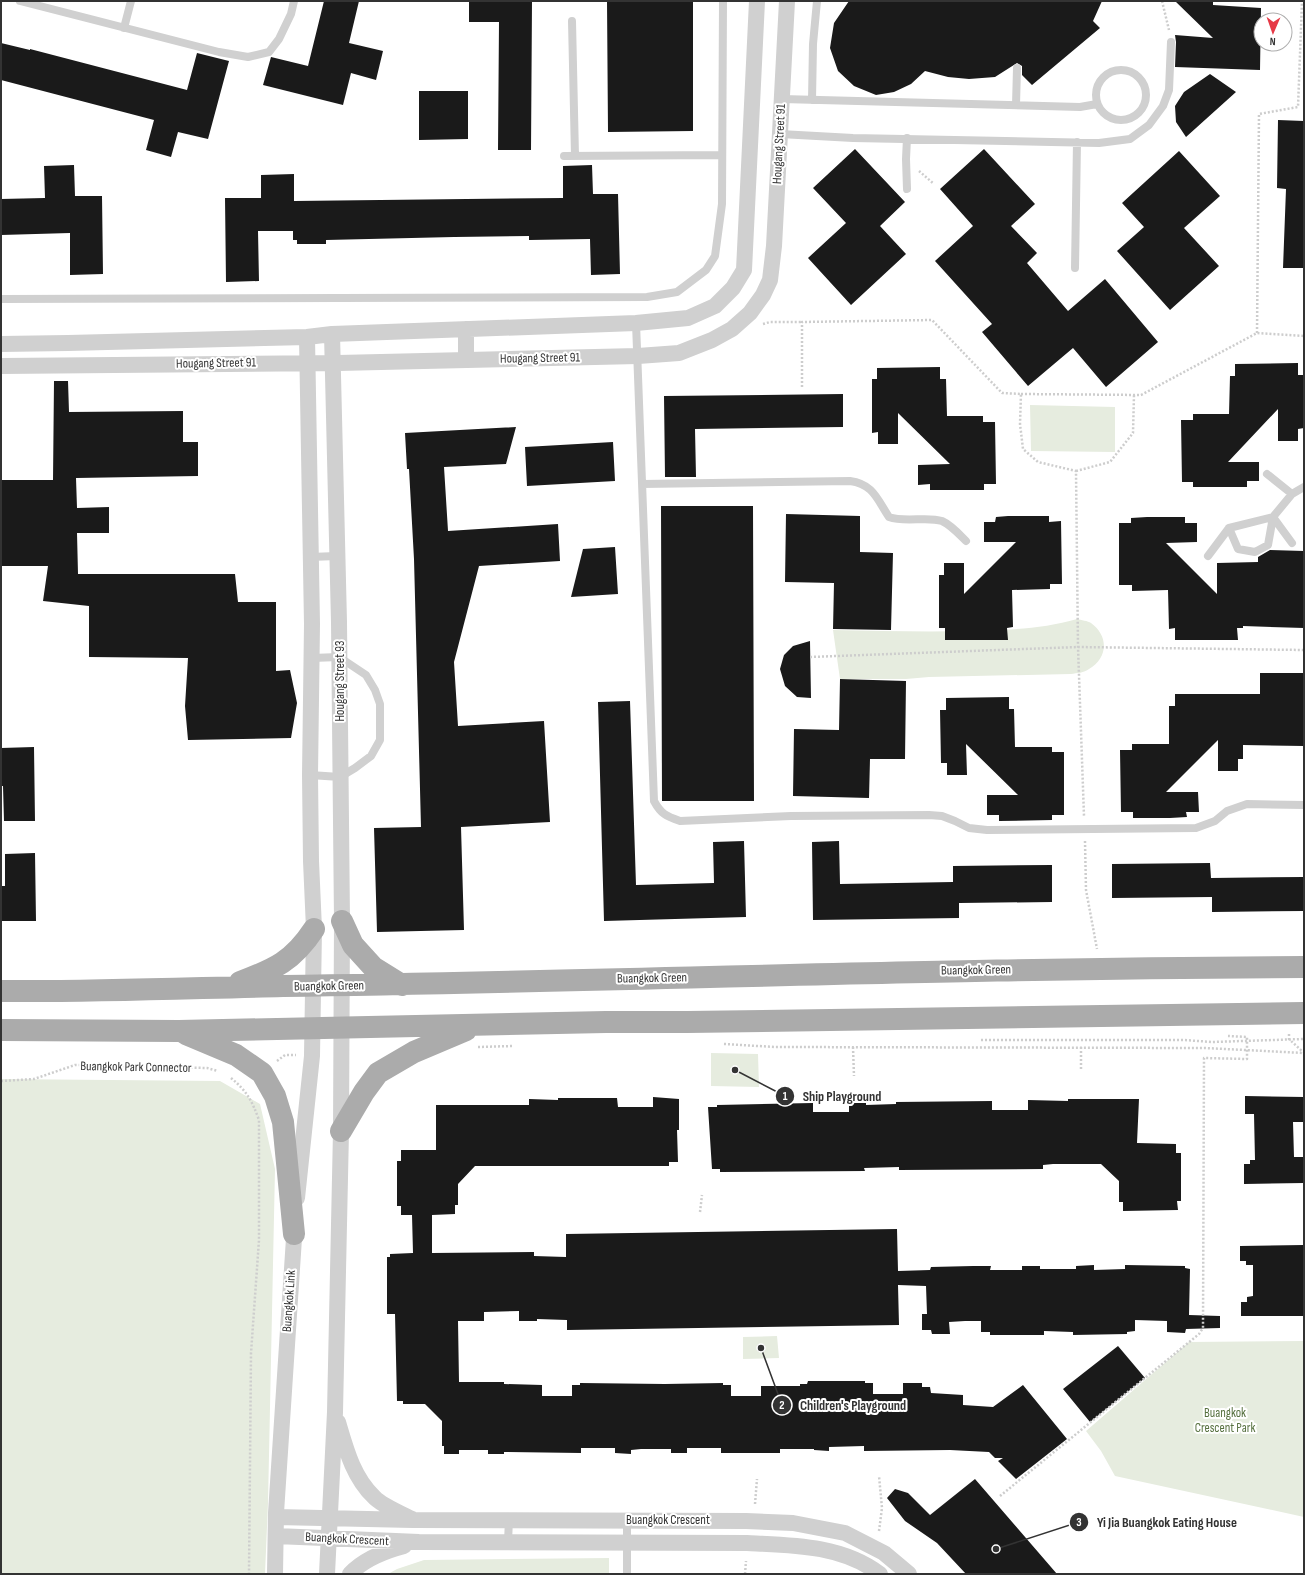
<svg xmlns="http://www.w3.org/2000/svg" width="1305" height="1575" viewBox="0 0 1305 1575" font-family="'Sofia Sans Condensed',sans-serif">
  <rect width="100%" height="100%" fill="#fff"/>
  <path fill="#e6ecdf" d="M 1030,405 L 1115,407 L 1115,452 L 1031,451 Z
    M 1077,619 C 1081,620 1088,621 1091,623 C 1109,636 1108,658 1089,669 C 1084,673 1077,673 1071,674 L 929,677 L 906,679 L 840,679 L 833,630 C 879,631 925,632 971,631 C 1006,630 1043,629 1077,619 Z
    M 711,1053 L 758,1054 L 759,1087 L 711,1086 Z
    M 1,1079 L 220,1081 L 260,1104 L 275,1169 L 268,1503 L 265,1574 L 1,1574 Z
    M 777,1336 L 779,1358 L 743,1359 L 743,1337 Z
    M 1304,1341 L 1304,1517 L 1115,1476 L 1101,1451 L 1086,1431 L 1189,1342 Z
    M 609,1558 L 609,1574 L 388,1574 L 397,1569 L 424,1560 Z"/>
  <path fill="#1a1a1a" d="M 324,1 L 359,1 L 349,43 L 383,51 L 376,80 L 351,73 L 343,105 L 263,85 L 271,57 L 308,66 Z
    M 469,1 L 532,1 L 531,150 L 498,150 L 499,22 L 469,22 Z
    M 607,1 L 693,1 L 693,131 L 608,132 Z
    M 849,1 L 1102,1 L 1093,21 L 1100,28 L 1032,85 L 1022,75 L 1022,66 L 1017,63 L 995,77 L 969,79 L 948,77 L 925,71 L 911,84 L 894,92 L 876,95 L 854,86 L 838,71 L 830,48 L 834,23 Z
    M 1175,1 L 1213,1 L 1213,5 L 1261,8 L 1260,70 L 1175,67 L 1176,42 L 1175,35 L 1213,38 Z
    M 1,43 L 30,50 L 30,49 L 187,90 L 197,53 L 229,61 L 208,139 L 178,132 L 171,157 L 146,150 L 154,120 L 1,80 Z
    M 1210,74 L 1236,92 L 1186,137 L 1176,122 L 1175,106 L 1184,92 Z
    M 419,91 L 468,91 L 468,139 L 419,140 Z
    M 1278,120 L 1304,121 L 1304,268 L 1283,268 L 1286,189 L 1277,188 Z
    M 855,149 L 905,202 L 880,226 L 906,254 L 851,305 L 808,258 L 846,223 L 813,188 Z
    M 984,149 L 1035,204 L 1011,226 L 1037,253 L 1027,263 L 1068,311 L 1105,279 L 1158,342 L 1106,387 L 1073,348 L 1028,386 L 982,332 L 992,324 L 935,261 L 973,226 L 940,189 Z
    M 1179,151 L 1220,196 L 1184,228 L 1219,266 L 1170,310 L 1117,251 L 1144,227 L 1122,203 Z
    M 74,165 L 75,196 L 102,196 L 103,274 L 70,275 L 70,233 L 1,235 L 1,199 L 45,198 L 44,166 Z
    M 592,165 L 593,194 L 618,194 L 620,274 L 591,275 L 590,239 L 529,240 L 529,236 L 454,237 L 326,240 L 326,244 L 297,244 L 297,240 L 293,240 L 293,231 L 258,231 L 259,281 L 226,282 L 225,198 L 261,198 L 261,175 L 294,174 L 294,201 L 563,198 L 563,166 Z
    M 1298,363 L 1298,375 L 1303,375 L 1304,400 L 1304,428 L 1298,429 L 1298,441 L 1278,441 L 1278,409 L 1228,462 L 1259,462 L 1259,481 L 1247,481 L 1247,487 L 1193,487 L 1193,482 L 1182,482 L 1181,420 L 1193,420 L 1193,414 L 1229,414 L 1230,376 L 1235,376 L 1235,364 Z
    M 940,367 L 940,379 L 946,379 L 947,416 L 983,416 L 983,422 L 995,422 L 996,484 L 984,484 L 984,490 L 930,490 L 930,484 L 918,485 L 918,465 L 950,464 L 898,413 L 898,444 L 878,444 L 878,432 L 872,433 L 872,379 L 877,379 L 877,368 Z
    M 54,381 L 68,381 L 69,412 L 183,411 L 183,442 L 198,442 L 198,476 L 76,478 L 77,508 L 109,507 L 109,533 L 77,533 L 78,574 L 235,574 L 238,602 L 276,602 L 276,671 L 290,670 L 297,703 L 291,738 L 188,740 L 185,706 L 188,658 L 89,657 L 89,606 L 43,601 L 48,566 L 1,566 L 1,480 L 53,480 Z
    M 843,394 L 843,427 L 695,429 L 696,477 L 665,477 L 664,396 Z
    M 516,427 L 506,464 L 444,467 L 448,531 L 558,524 L 560,561 L 479,566 L 454,662 L 458,726 L 544,721 L 550,822 L 461,827 L 464,930 L 377,932 L 374,828 L 421,827 L 414,559 L 409,469 L 407,469 L 405,433 Z
    M 613,442 L 615,481 L 527,486 L 525,447 Z
    M 661,506 L 753,506 L 754,801 L 662,801 Z
    M 786,514 L 860,516 L 860,552 L 893,553 L 891,630 L 833,629 L 834,583 L 785,582 Z
    M 1008,516 L 1049,516 L 1049,522 L 1061,521 L 1062,584 L 1050,584 L 1050,589 L 1012,590 L 1013,627 L 1007,628 L 1008,640 L 945,640 L 945,628 L 939,628 L 939,575 L 944,575 L 944,563 L 964,563 L 964,594 L 1016,542 L 984,542 L 984,522 L 995,522 L 996,517 Z
    M 1147,517 L 1185,517 L 1185,523 L 1197,523 L 1197,542 L 1166,543 L 1217,594 L 1217,563 L 1258,562 L 1258,557 L 1270,550 L 1304,551 L 1304,628 L 1243,626 L 1243,628 L 1237,628 L 1238,640 L 1175,640 L 1175,628 L 1169,629 L 1168,590 L 1132,591 L 1132,585 L 1119,585 L 1119,523 L 1131,523 L 1131,518 Z
    M 615,547 L 618,594 L 571,597 L 583,549 Z
    M 810,641 L 811,698 L 797,697 L 785,686 L 780,669 L 784,655 L 793,646 Z
    M 1260,673 L 1304,673 L 1304,746 L 1243,745 L 1243,759 L 1238,759 L 1238,771 L 1218,771 L 1218,740 L 1166,792 L 1198,792 L 1199,812 L 1186,812 L 1187,817 L 1170,818 L 1133,818 L 1133,812 L 1121,812 L 1120,750 L 1132,750 L 1132,744 L 1169,744 L 1169,706 L 1175,706 L 1175,694 L 1260,694 Z
    M 840,679 L 906,681 L 905,759 L 870,759 L 869,798 L 793,796 L 794,729 L 839,730 Z
    M 1009,697 L 1009,709 L 1014,709 L 1015,747 L 1052,747 L 1052,752 L 1064,752 L 1064,815 L 1052,815 L 1052,820 L 999,821 L 999,815 L 987,815 L 987,795 L 1018,795 L 966,744 L 967,775 L 947,775 L 947,763 L 941,763 L 940,710 L 946,710 L 946,698 Z
    M 630,701 L 636,885 L 714,883 L 713,842 L 744,841 L 746,917 L 604,921 L 598,702 Z
    M 34,747 L 35,821 L 4,821 L 3,786 L 1,786 L 1,748 Z
    M 839,841 L 840,884 L 953,882 L 953,866 L 1052,865 L 1052,902 L 959,903 L 959,918 L 813,920 L 812,842 Z
    M 35,853 L 36,921 L 1,921 L 1,886 L 5,886 L 5,854 Z
    M 1210,863 L 1211,878 L 1304,877 L 1304,911 L 1212,912 L 1212,897 L 1112,898 L 1112,864 Z
    M 1245,1096 L 1304,1097 L 1304,1122 L 1293,1122 L 1294,1157 L 1304,1157 L 1304,1183 L 1244,1184 L 1244,1164 L 1250,1164 L 1250,1160 L 1255,1160 L 1254,1114 L 1245,1114 Z
    M 653,1097 L 679,1099 L 679,1130 L 677,1130 L 678,1162 L 669,1162 L 669,1166 L 475,1166 L 458,1184 L 458,1205 L 455,1205 L 455,1214 L 432,1215 L 432,1253 L 534,1252 L 534,1256 L 566,1257 L 566,1234 L 897,1229 L 898,1271 L 930,1270 L 931,1267 L 973,1266 L 991,1266 L 990,1270 L 1022,1270 L 1022,1266 L 1040,1266 L 1040,1269 L 1076,1269 L 1076,1266 L 1094,1265 L 1094,1270 L 1125,1269 L 1125,1265 L 1185,1266 L 1185,1268 L 1190,1269 L 1189,1315 L 1220,1316 L 1220,1328 L 1186,1329 L 1185,1333 L 1167,1332 L 1167,1321 L 1135,1320 L 1135,1331 L 1127,1332 L 1127,1334 L 1073,1335 L 1073,1332 L 1044,1331 L 1044,1335 L 990,1335 L 990,1332 L 981,1332 L 981,1321 L 965,1321 L 949,1322 L 950,1334 L 932,1334 L 931,1330 L 922,1330 L 922,1314 L 927,1314 L 926,1286 L 898,1285 L 899,1325 L 567,1330 L 567,1320 L 537,1319 L 537,1321 L 519,1321 L 519,1311 L 484,1312 L 484,1321 L 458,1321 L 459,1382 L 504,1382 L 504,1384 L 542,1385 L 542,1396 L 572,1396 L 572,1385 L 580,1385 L 580,1383 L 665,1384 L 723,1383 L 723,1385 L 731,1385 L 731,1396 L 761,1396 L 761,1386 L 800,1386 L 800,1384 L 807,1384 L 808,1381 L 865,1381 L 865,1383 L 873,1383 L 873,1394 L 903,1394 L 903,1383 L 922,1383 L 922,1387 L 930,1387 L 931,1393 L 963,1395 L 963,1405 L 993,1407 L 1023,1385 L 1067,1439 L 1016,1479 L 998,1461 L 1003,1458 L 995,1458 L 989,1452 L 950,1450 L 864,1451 L 864,1446 L 829,1447 L 829,1451 L 814,1450 L 814,1449 L 780,1449 L 780,1453 L 721,1453 L 721,1448 L 687,1448 L 687,1453 L 671,1453 L 671,1449 L 641,1449 L 631,1450 L 631,1454 L 615,1453 L 615,1448 L 581,1448 L 581,1453 L 504,1452 L 504,1454 L 488,1454 L 488,1450 L 459,1450 L 459,1454 L 444,1454 L 444,1446 L 442,1446 L 442,1421 L 425,1404 L 403,1404 L 403,1401 L 397,1401 L 395,1314 L 387,1314 L 387,1257 L 390,1257 L 390,1254 L 413,1253 L 412,1215 L 401,1215 L 401,1206 L 397,1206 L 397,1161 L 401,1161 L 401,1150 L 436,1150 L 436,1105 L 529,1105 L 529,1099 L 558,1100 L 558,1098 L 617,1098 L 618,1107 L 653,1107 Z
    M 1068,1099 L 1139,1099 L 1137,1143 L 1176,1144 L 1176,1153 L 1181,1153 L 1181,1201 L 1177,1201 L 1178,1210 L 1123,1211 L 1123,1202 L 1119,1202 L 1119,1181 L 1101,1164 L 1053,1164 L 1043,1165 L 1043,1169 L 899,1170 L 899,1167 L 864,1168 L 865,1171 L 720,1172 L 720,1169 L 712,1169 L 708,1107 L 717,1107 L 717,1105 L 813,1103 L 813,1112 L 849,1112 L 849,1103 L 866,1103 L 866,1105 L 896,1104 L 896,1102 L 992,1101 L 992,1110 L 1028,1110 L 1028,1100 L 1068,1101 Z
    M 1304,1245 L 1304,1316 L 1241,1316 L 1241,1302 L 1247,1302 L 1247,1297 L 1253,1296 L 1253,1265 L 1246,1265 L 1246,1261 L 1240,1261 L 1240,1246 Z
    M 1118,1346 L 1145,1378 L 1090,1422 L 1063,1389 Z
    M 975,1479 L 1057,1574 L 966,1574 L 937,1543 L 905,1521 L 887,1498 L 895,1489 L 908,1493 L 930,1515 Z"/>
  <g fill="none" stroke-linecap="round" stroke-linejoin="round">
    <path stroke="#cdcdcd" stroke-width="2.5" stroke-dasharray="2 2" stroke-linecap="butt" d="M 1162,1 L 1169,30
      M 919,171 L 934,184
      M 763,324 L 770,322 L 802,322
      M 1257,333 L 1259,114 L 1298,107 L 1302,1
      M 802,387 L 802,322 L 932,320 L 1002,393 L 1021,394 L 1020,424 L 1023,449 L 1038,462 L 1076,471 L 1078,647 L 1084,816
      M 1021,394 L 1141,395 L 1257,333 L 1304,336
      M 1076,471 L 1110,462 L 1133,433 L 1134,395
      M 810,657 L 1078,647 L 1304,650
      M 1085,841 L 1086,890 L 1097,949
      M 1289,1034 L 1289,1039 L 1303,1052
      M 981,1040 L 1184,1040 L 1212,1042 L 1304,1039
      M 724,1044 L 775,1047 L 1205,1048 L 1304,1053
      M 478,1047 L 513,1046
      M 853,1047 L 854,1076
      M 277,1061 L 285,1055 L 296,1055
      M 1081,1069 L 1081,1047
      M 231,1078 C 247,1091 252,1101 259,1120 L 259,1240 L 251,1353 L 249,1574
      M 1,1081 L 34,1079 L 75,1065 L 207,1068 L 218,1071
      M 700,1212 L 702,1195
      M 1000,1496 L 1199,1334 L 1203,1328 L 1204,1058 L 1247,1059 L 1247,1037 L 1228,1036
      M 755,1504 L 757,1479
      M 879,1531 L 882,1508 L 879,1476
      M 745,1574 L 746,1561"/>
    <path stroke="#d0d0d0" stroke-width="8" d="M 20,1 L 219,52 L 248,57 L 269,52 L 279,39 L 291,14 L 294,1
      M 572,21 L 575,156
      M 124,28 L 131,1
      M1096 95a25 25 0 1 1 50 0a25 25 0 1 1-50 0Z
      M 782,99 L 1080,107 L 1097,104
      M 812,100 L 813,44 L 817,1
      M 1016,105 L 1017,68
      M 780,134 L 853,138 L 1099,143 L 1130,139 L 1149,125 L 1163,106 L 1169,90 L 1171,42
      M 564,156 L 722,155
      M 907,189 L 906,159 L 907,138
      M 1075,268 L 1077,142
      M 1,299 L 647,297 L 677,292 L 706,270 L 715,256 L 722,204 L 723,1
      M 636,323 L 654,801 C 661,814 666,816 680,821 L 791,816 L 929,815 L 942,816 L 955,821 L 969,828 L 987,830 L 1196,828 L 1215,821 L 1227,811 L 1247,804 L 1304,805
      M 1267,474 L 1292,494
      M 642,484 L 850,481 C 873,484 877,499 889,517 C 905,523 927,516 942,521 C 951,525 959,534 966,541
      M 1273,517 L 1292,543
      M 1229,528 L 1238,549 L 1255,552 L 1268,545 L 1273,517 L 1292,494 L 1304,487
      M 1208,556 L 1229,528 L 1273,517
      M 310,557 L 337,556
      M 310,775 L 340,777 L 355,768 L 371,756 L 380,740 L 380,704 L 375,690 L 366,675 L 339,657 L 312,658
      M 508,1542 L 509,1519
      M 627,1574 L 627,1520"/>
    <path stroke="#d0d0d0" stroke-width="16" d="M 466,329 L 466,360
      M 1,344 L 68,343 L 307,337 L 332,334 L 636,323 L 688,318 L 715,306 L 733,288 L 744,270 L 757,1
      M 1,366 L 338,363 L 638,356 L 679,353 L 712,340 L 732,329 L 750,313 L 763,295 L 770,280 L 774,246 L 787,1
      M 297,1198 L 312,1056 L 314,929 L 311,861 L 310,775 L 312,624 L 307,337
      M 338,1422 C 346,1449 353,1477 374,1497 C 381,1505 402,1514 412,1519
      M 276,1517 L 413,1520 L 746,1521 L 793,1523 L 845,1533 L 884,1553 L 909,1574
      M 276,1536 L 419,1542 L 747,1543 C 792,1545 842,1545 880,1574
      M 275,1574 L 276,1513 L 295,1223
      M 327,1574 L 335,1412 L 341,1131 L 342,921 L 339,622 L 332,334
      M 350,1574 C 364,1559 385,1551 404,1546"/>
    <path stroke="#ababab" stroke-width="22" d="M 342,921 L 353,945 L 373,967 L 402,985
      M 240,982 C 275,969 293,961 314,929
      M 1,991 C 95,992 189,988 283,986 C 623,981 963,968 1304,967
      M 1,1030 L 179,1031 L 606,1022 L 687,1022 L 1304,1013
      M 186,1034 L 236,1055 L 262,1073 L 275,1096 L 283,1122 L 294,1234
      M 341,1131 L 364,1092 L 378,1073 L 414,1052 L 466,1030"/>
  </g>
  <g text-anchor="middle" dominant-baseline="central" stroke-width="4" stroke-linejoin="round" paint-order="stroke">
    <g font-size="13" fill="#333" stroke="#fff">
      <text transform="translate(779 144) rotate(-87)">Hougang Street 91</text>
      <text transform="translate(540 358) rotate(-1)">Hougang Street 91</text>
      <text transform="translate(216 363) rotate(-1)">Hougang Street 91</text>
      <text transform="translate(340 681) rotate(-90)">Hougang Street 93</text>
      <text transform="translate(976 970) rotate(-1)">Buangkok Green</text>
      <text transform="translate(652 978) rotate(-1)">Buangkok Green</text>
      <text transform="translate(329 986) rotate(-1)">Buangkok Green</text>
      <text transform="translate(136 1067) rotate(1)">Buangkok Park Connector</text>
      <text transform="translate(289 1301) rotate(-86)">Buangkok Link</text>
      <text x="668" y="1520">Buangkok Crescent</text>
      <text transform="translate(347 1539) rotate(3)">Buangkok Crescent</text>
    </g>
    <g font-size="13" fill="#56703f" stroke="#fff">
      <text x="1225" y="1413">Buangkok<tspan x="1225" dy="15">Crescent Park</tspan></text>
    </g>
  </g>
  <path fill="none" stroke="#333" stroke-width="1.5" d="M735 1070L785 1096M761 1348L782 1405M996 1549L1079 1522"/>
  <g fill="#333" stroke="#fff" stroke-width="1.5">
    <circle cx="735" cy="1070" r="4"/>
    <circle cx="761" cy="1348" r="4"/>
    <circle cx="996" cy="1549" r="4"/>
    <circle cx="785" cy="1096" r="10"/>
    <circle cx="782" cy="1405" r="10"/>
    <circle cx="1079" cy="1522" r="10"/>
  </g>
  <g font-size="12" text-anchor="middle" font-weight="bold" fill="#fff">
    <text x="785" y="1100">1</text>
    <text x="782" y="1409">2</text>
    <text x="1079" y="1526">3</text>
  </g>
  <g font-size="14" text-anchor="middle" font-weight="bold" fill="#333" stroke="#fff" stroke-width="4" stroke-linejoin="round" paint-order="stroke">
    <text x="842" y="1101">Ship Playground</text>
    <text x="853" y="1410">Children's Playground</text>
    <text x="1167" y="1527">Yi Jia Buangkok Eating House</text>
  </g>
  <rect width="1305" height="1575" fill="none" stroke="#333333" stroke-width="4"/>
  <g transform="translate(1273 32) rotate(182)"><circle r="19" fill="#ffffff" stroke="#adadad"/>
  <path d="M0-3L7 15L0 10L-7 15Z" fill="#e63946"/>
  <text y="-6" font-size="11" font-weight="bold" text-anchor="middle" fill="#333333">N</text>
  </g>
</svg>
